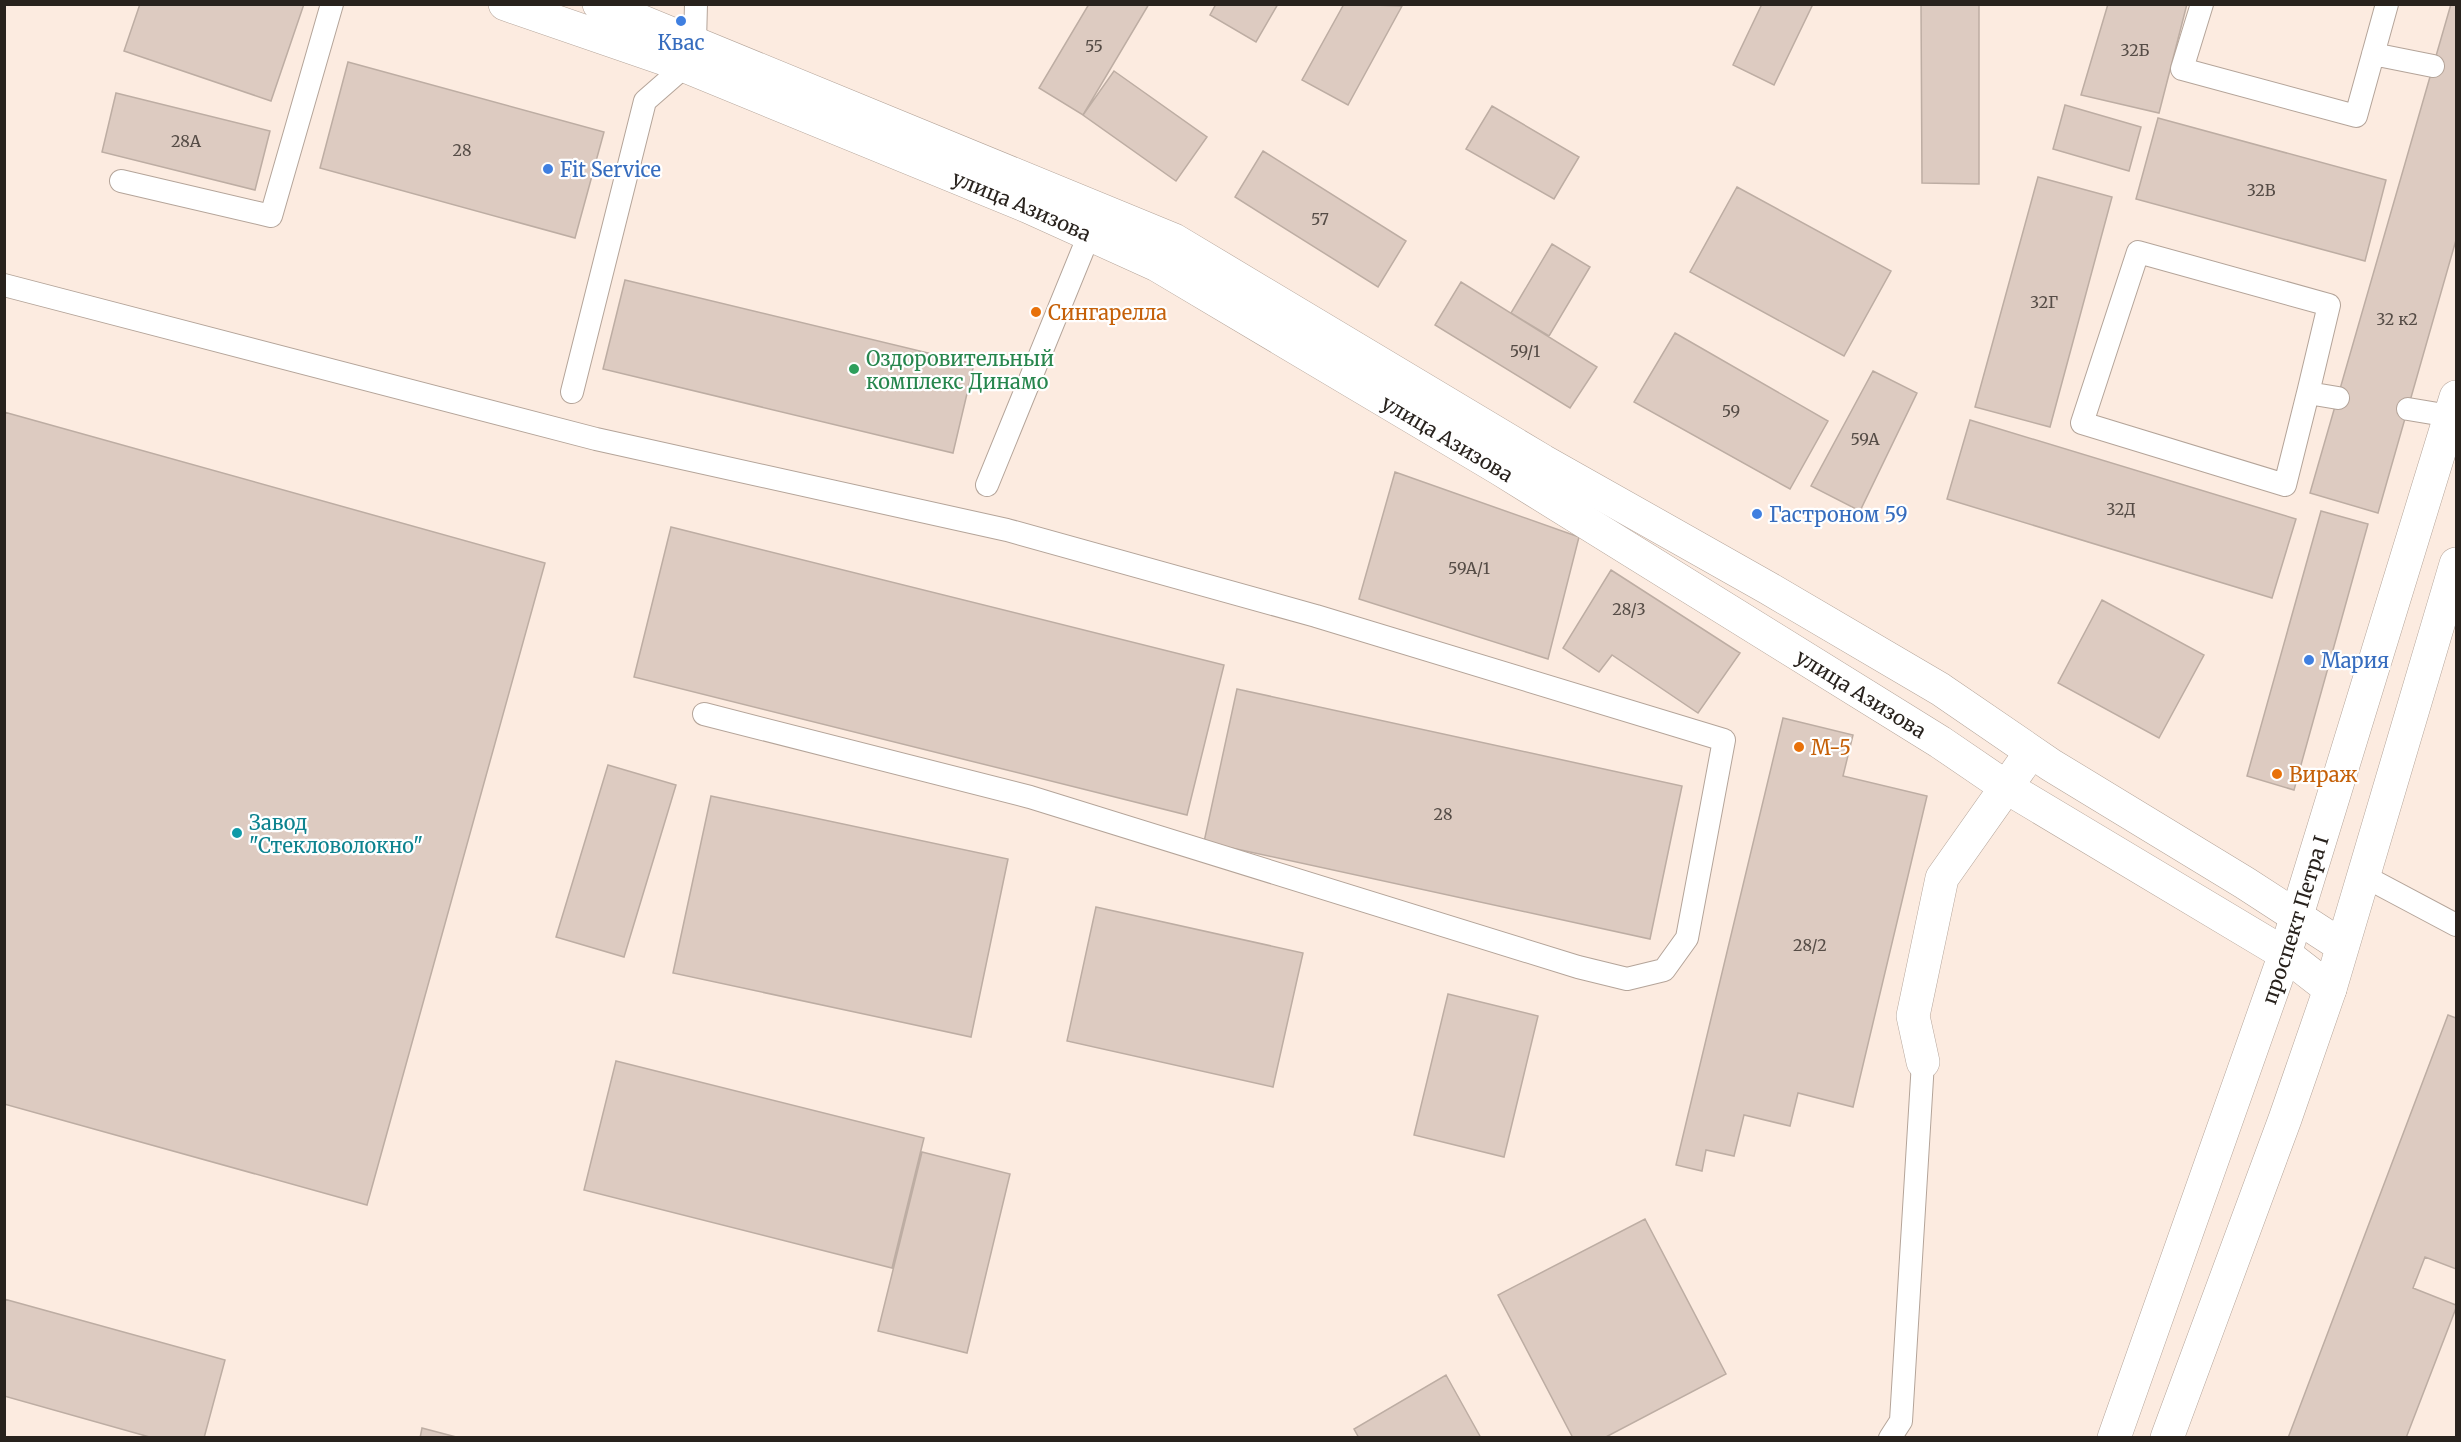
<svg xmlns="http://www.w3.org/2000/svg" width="2461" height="1442" viewBox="0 0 2461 1442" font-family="Merriweather,serif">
  <rect width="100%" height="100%" fill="#fcebe0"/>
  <path fill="#ddcbc1" stroke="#bdada3" stroke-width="1.5" d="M 140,4 L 304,4 L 271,101 L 124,51 Z
    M 1089,4 L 1149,4 L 1083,115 L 1039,88 Z
    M 1216,4 L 1278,4 L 1256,42 L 1210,15 Z
    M 1344,4 L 1402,6 L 1348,105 L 1302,80 Z
    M 1762,4 L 1813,4 L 1774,85 L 1733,65 Z
    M 1921,4 L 1979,4 L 1979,184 L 1922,183 Z
    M 2108,4 L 2187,4 L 2159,113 L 2081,95 Z
    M 2451,4 L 2456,4 L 2456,240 L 2378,513 L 2310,493 Z
    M 348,62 L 604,132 L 575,238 L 320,168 Z
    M 1114,71 L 1207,137 L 1176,181 L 1083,115 Z
    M 116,93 L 270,131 L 255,190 L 102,152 Z
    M 2065,105 L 2141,127 L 2129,171 L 2053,149 Z
    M 1492,106 L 1579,157 L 1554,199 L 1466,149 Z
    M 2158,118 L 2386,180 L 2365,261 L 2136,199 Z
    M 1263,151 L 1406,241 L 1378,287 L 1235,197 Z
    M 2038,177 L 2112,197 L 2050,427 L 1975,407 Z
    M 1737,187 L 1891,271 L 1844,356 L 1690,272 Z
    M 1552,244 L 1590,267 L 1549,336 L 1511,313 Z
    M 625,280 L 974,364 L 953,453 L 603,369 Z
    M 1461,282 L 1597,367 L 1570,408 L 1435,325 Z
    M 1675,333 L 1828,421 L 1790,489 L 1634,402 Z
    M 1873,371 L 1917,393 L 1860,511 L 1811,486 Z
    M 4,412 L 545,563 L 367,1205 L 4,1104 Z
    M 1970,420 L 2296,519 L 2272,598 L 1947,499 Z
    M 1395,472 L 1579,537 L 1548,659 L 1359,599 Z
    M 2321,511 L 2368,524 L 2294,790 L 2247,776 Z
    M 671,527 L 1224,665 L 1187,815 L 634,677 Z
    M 1611,570 L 1740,653 L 1698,713 L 1612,655 L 1599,672 L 1563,648 Z
    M 2102,600 L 2204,655 L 2159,738 L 2058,683 Z
    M 1237,689 L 1682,786 L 1650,939 L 1204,842 Z
    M 1783,718 L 1853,735 L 1843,776 L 1927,796 L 1853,1107 L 1798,1093 L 1790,1126 L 1744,1115 L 1734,1156 L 1706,1150 L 1702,1171 L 1676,1165 Z
    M 608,765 L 676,785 L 624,957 L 556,937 Z
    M 711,796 L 1008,859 L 971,1037 L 673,973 Z
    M 1096,907 L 1303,953 L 1273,1087 L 1067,1041 Z
    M 1448,994 L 1538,1016 L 1504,1157 L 1414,1135 Z
    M 2448,1015 L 2456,1018 L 2456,1269 L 2425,1257 L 2413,1288 L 2456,1305 L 2456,1308 L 2406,1438 L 2288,1438 Z
    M 616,1061 L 924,1138 L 892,1268 L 584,1190 Z
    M 922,1152 L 1010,1174 L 967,1353 L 878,1331 Z
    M 1645,1219 L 1726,1374 L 1604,1438 L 1573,1438 L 1498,1295 Z
    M 4,1299 L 225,1360 L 204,1438 L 153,1438 L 4,1396 Z
    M 1446,1375 L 1481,1438 L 1359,1438 L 1354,1429 Z
    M 422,1428 L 460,1438 L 420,1438 Z"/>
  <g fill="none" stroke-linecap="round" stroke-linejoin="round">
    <g stroke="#b4a499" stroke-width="24">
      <path id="service" d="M 2202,4 L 2182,69 L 2356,116 L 2387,4
        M 2373,54 L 2433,66
        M 121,181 L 271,216 L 332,4
        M 4,285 L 596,439 L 1007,530 L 1316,616 L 1724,740 L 1687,938 L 1664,970 L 1627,979 L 1578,967 L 1030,797 L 704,714
        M 572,392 L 645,101 L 685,66 L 695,42 L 696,4
        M 2308,393 L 2329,305 L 2138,252 L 2082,423 L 2285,485 L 2308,393 L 2338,398
        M 2408,409 L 2450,416
        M 987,485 L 1089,235
        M 2362,875 L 2456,925
        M 1890,1438 L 1901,1421 L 1923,1062"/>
    </g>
    <g stroke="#b4a499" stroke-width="34">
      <path id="minor" d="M 1923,1062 L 1913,1016 L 1942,878 L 2031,752"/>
    </g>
    <g stroke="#b4a499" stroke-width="34">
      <g id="secondary">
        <path id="s1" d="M 505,4 L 685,66 L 1029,207 L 1157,265 L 1500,469 L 1940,742 L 2006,787 L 2285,954 L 2330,989"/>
        <path d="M 599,4 L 1174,240 L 1543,461 L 1768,588 L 1940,689 L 2051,765 L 2245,883 L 2342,946"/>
      </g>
    </g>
    <g stroke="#b4a499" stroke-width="34">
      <g id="primary">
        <path id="s2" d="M 2114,1438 L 2285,954 L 2456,397"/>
        <path d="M 2167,1438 L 2285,1119 L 2330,989 L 2456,564"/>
      </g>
    </g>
    <use href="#service" stroke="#fff" stroke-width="22"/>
    <use href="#minor" stroke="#fff" stroke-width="33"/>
    <use href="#secondary" stroke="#fff" stroke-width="33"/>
    <use href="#primary" stroke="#fff" stroke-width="33"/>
  </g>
  <g fill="#3f7fe0" stroke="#fff" stroke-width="2">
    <circle cx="681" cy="21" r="6"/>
    <circle cx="548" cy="169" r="6"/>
    <circle cx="1757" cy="514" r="6"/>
    <circle cx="2309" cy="660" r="6"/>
  </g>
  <g fill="#e8710a" stroke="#fff" stroke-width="2">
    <circle cx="1036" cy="312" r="6"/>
    <circle cx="1799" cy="747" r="6"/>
    <circle cx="2277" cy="774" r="6"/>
  </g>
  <circle fill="#2e9e5b" stroke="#fff" stroke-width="2" cx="854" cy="369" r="6"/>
  <circle fill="#0f9aa8" stroke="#fff" stroke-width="2" cx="237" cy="833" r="6"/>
  <g text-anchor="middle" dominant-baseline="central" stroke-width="4.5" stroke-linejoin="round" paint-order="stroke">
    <g font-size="16" fill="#554c46">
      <text x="1094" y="46">55</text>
      <text x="2135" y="50">32Б</text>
      <text x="186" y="141">28А</text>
      <text x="462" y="150">28</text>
      <text x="2261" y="190">32В</text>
      <text x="1320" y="219">57</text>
      <text x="2044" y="302">32Г</text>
      <text x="2397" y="319">32 к2</text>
      <text x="1525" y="351">59/1</text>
      <text x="1731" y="411">59</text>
      <text x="1865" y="439">59А</text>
      <text x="2121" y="509">32Д</text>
      <text x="1469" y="568">59А/1</text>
      <text x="1629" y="609">28/3</text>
      <text x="1443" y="814">28</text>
      <text x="1810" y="945">28/2</text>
    </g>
    <g font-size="20" fill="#366cbe" stroke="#fff" text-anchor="start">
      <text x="681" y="42" text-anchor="middle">Квас</text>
      <text x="560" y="169">Fit Service</text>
      <text x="1769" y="514">Гастроном 59</text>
      <text x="2321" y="660">Мария</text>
    </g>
    <g font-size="20" fill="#28221d" stroke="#fff">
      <text stroke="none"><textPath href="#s1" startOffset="555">улица Азизова</textPath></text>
      <text stroke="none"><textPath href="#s1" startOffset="1041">улица Азизова</textPath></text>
      <text stroke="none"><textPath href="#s1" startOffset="1527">улица Азизова</textPath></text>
      <text stroke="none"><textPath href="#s2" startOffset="549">проспект Петра I</textPath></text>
    </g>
    <g font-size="20" fill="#c56008" stroke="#fff" text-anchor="start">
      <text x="1048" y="312">Сингарелла</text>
      <text x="1811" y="747">М-5</text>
      <text x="2289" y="774">Вираж</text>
    </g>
    <g font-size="20" fill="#27864d" stroke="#fff" text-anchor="start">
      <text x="866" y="358">Оздоровительный<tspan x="866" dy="23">комплекс Динамо</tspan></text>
    </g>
    <g font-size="20" fill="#0d838f" stroke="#fff" text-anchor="start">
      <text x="249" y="822">Завод<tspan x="249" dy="23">"Стекловолокно"</tspan></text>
    </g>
  </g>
  <rect width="2461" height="1442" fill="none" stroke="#28221d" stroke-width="12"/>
</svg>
